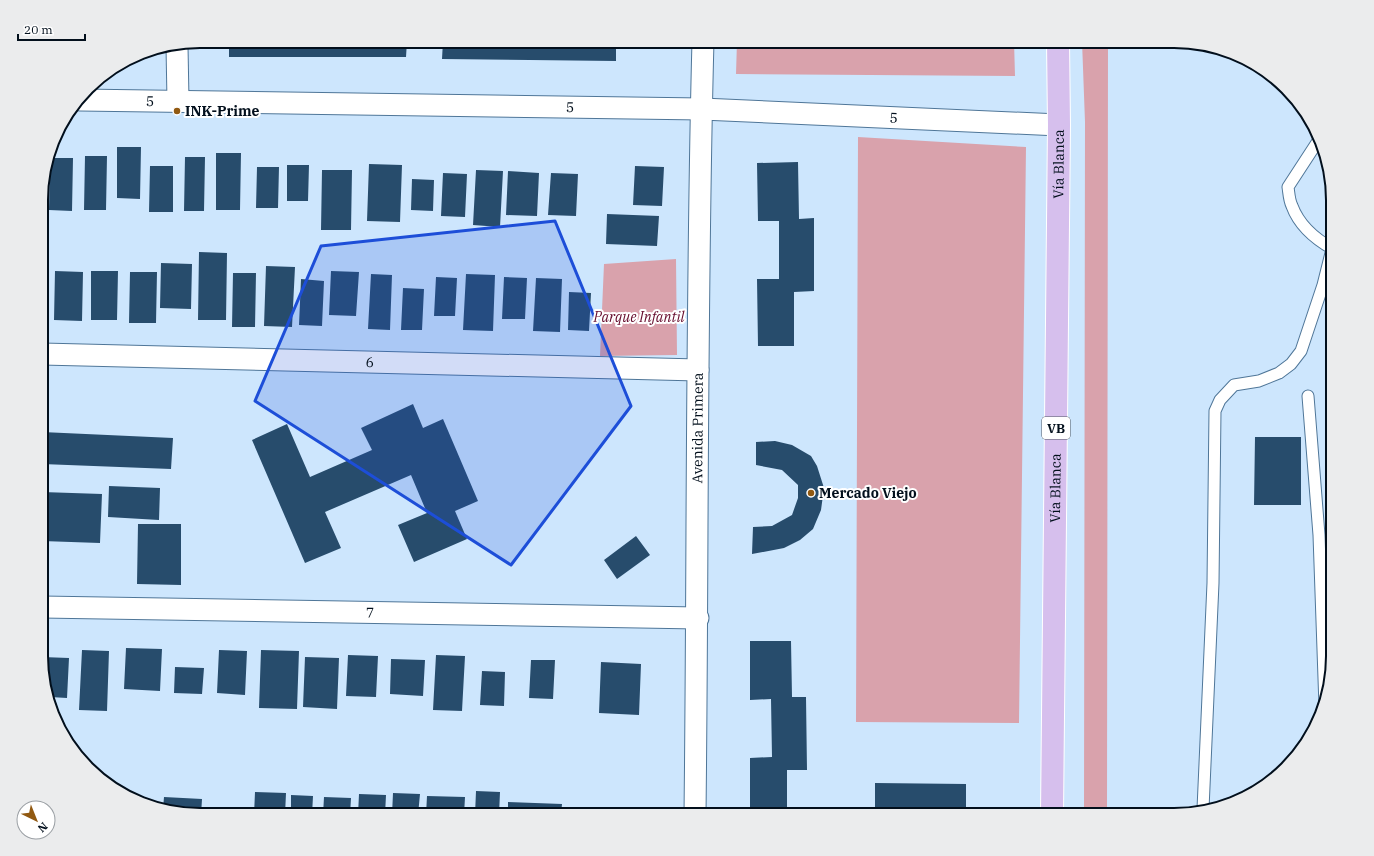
<svg xmlns="http://www.w3.org/2000/svg" width="1374" height="856" viewBox="0 0 1374 856" font-family="'IBM Plex Serif',serif">
  <rect width="100%" height="100%" fill="#cde6fd"/>
  <path fill="#d9a2ac" d="M 737,41 L 1014,41 L 1015,76 L 736,74 Z
    M 1082,41 L 1108,41 L 1107,815 L 1084,815 L 1085,122 Z
    M 858,137 L 1026,147 L 1019,723 L 856,722 Z
    M 676,259 L 677,355 L 600,356 L 604,264 Z"/>
  <path fill="#274c6c" d="M 229,41 L 407,41 L 406,57 L 229,57 Z
    M 443,41 L 616,41 L 616,61 L 442,59 Z
    M 117,147 L 141,147 L 140,199 L 117,198 Z
    M 216,153 L 241,153 L 240,210 L 216,210 Z
    M 85,156 L 107,156 L 106,210 L 84,210 Z
    M 185,157 L 205,157 L 204,211 L 184,211 Z
    M 50,158 L 73,158 L 72,211 L 49,210 Z
    M 798,162 L 799,219 L 814,218 L 814,291 L 794,292 L 794,346 L 758,346 L 757,279 L 779,279 L 779,221 L 758,221 L 757,163 Z
    M 369,164 L 402,165 L 400,222 L 367,221 Z
    M 287,165 L 309,165 L 308,201 L 287,201 Z
    M 150,166 L 173,166 L 173,212 L 149,212 Z
    M 635,166 L 664,167 L 662,206 L 633,205 Z
    M 257,167 L 279,167 L 278,208 L 256,208 Z
    M 322,170 L 352,170 L 351,230 L 321,230 Z
    M 476,170 L 503,171 L 500,227 L 473,225 Z
    M 508,171 L 539,173 L 537,216 L 506,215 Z
    M 443,173 L 467,174 L 465,217 L 441,216 Z
    M 551,173 L 578,174 L 576,216 L 548,215 Z
    M 412,179 L 434,180 L 433,211 L 411,210 Z
    M 607,214 L 659,216 L 657,246 L 606,244 Z
    M 199,252 L 227,253 L 226,320 L 198,320 Z
    M 161,263 L 192,264 L 191,309 L 160,308 Z
    M 266,266 L 295,267 L 292,327 L 264,326 Z
    M 55,271 L 83,272 L 82,321 L 54,320 Z
    M 91,271 L 118,271 L 117,320 L 91,320 Z
    M 331,271 L 359,272 L 356,316 L 329,315 Z
    M 130,272 L 157,272 L 156,323 L 129,323 Z
    M 233,273 L 256,273 L 255,327 L 232,327 Z
    M 371,274 L 392,275 L 390,330 L 368,329 Z
    M 466,274 L 495,275 L 493,331 L 463,330 Z
    M 436,277 L 457,278 L 455,316 L 434,316 Z
    M 504,277 L 527,278 L 525,319 L 502,319 Z
    M 536,278 L 562,279 L 560,332 L 533,331 Z
    M 301,279 L 324,281 L 322,326 L 299,325 Z
    M 403,288 L 424,289 L 422,330 L 401,330 Z
    M 569,292 L 591,293 L 589,331 L 568,330 Z
    M 1333,338 L 1333,354 L 1331,354 L 1331,339 Z
    M 413,404 L 423,428 L 443,419 L 478,501 L 455,511 L 467,539 L 414,562 L 398,525 L 427,513 L 411,475 L 325,512 L 341,548 L 305,563 L 252,440 L 287,424 L 310,477 L 372,450 L 361,428 Z
    M 42,432 L 173,438 L 171,469 L 42,464 Z
    M 1255,437 L 1301,437 L 1301,505 L 1254,505 Z
    M 775,441 L 792,445 L 811,456 L 817,466 L 824,488 L 821,510 L 813,529 L 800,540 L 784,548 L 752,554 L 753,527 L 772,526 L 792,515 L 798,498 L 798,485 L 782,470 L 756,465 L 756,442 Z
    M 109,486 L 160,488 L 159,520 L 108,517 Z
    M 42,492 L 102,494 L 100,543 L 42,541 Z
    M 138,524 L 181,524 L 181,585 L 137,584 Z
    M 636,536 L 650,555 L 617,579 L 604,560 Z
    M 750,641 L 791,641 L 792,697 L 806,697 L 807,770 L 787,770 L 787,815 L 750,815 L 750,758 L 772,757 L 771,699 L 750,700 Z
    M 126,648 L 162,649 L 160,691 L 124,689 Z
    M 82,650 L 109,651 L 107,711 L 79,710 Z
    M 219,650 L 247,651 L 245,695 L 217,693 Z
    M 261,650 L 299,651 L 297,709 L 259,708 Z
    M 348,655 L 378,656 L 376,697 L 346,696 Z
    M 436,655 L 465,656 L 462,711 L 433,710 Z
    M 42,657 L 69,658 L 67,698 L 50,697 L 42,677 Z
    M 305,657 L 339,658 L 337,709 L 303,707 Z
    M 391,659 L 425,660 L 423,696 L 390,694 Z
    M 531,660 L 555,660 L 553,699 L 529,698 Z
    M 601,662 L 641,664 L 639,715 L 599,713 Z
    M 175,667 L 204,668 L 202,694 L 174,693 Z
    M 482,671 L 505,672 L 504,706 L 480,705 Z
    M 875,783 L 966,784 L 966,815 L 875,815 Z
    M 476,791 L 500,792 L 499,815 L 475,815 Z
    M 255,792 L 286,793 L 285,815 L 254,815 Z
    M 393,793 L 420,794 L 418,815 L 392,815 Z
    M 359,794 L 386,795 L 385,815 L 358,815 Z
    M 291,795 L 313,796 L 312,815 L 291,815 Z
    M 427,796 L 465,797 L 464,815 L 426,815 Z
    M 164,797 L 202,799 L 201,815 L 163,809 Z
    M 324,797 L 351,798 L 350,815 L 323,815 Z
    M 508,802 L 562,804 L 561,815 L 508,815 Z"/>
  <g fill="none" stroke-linecap="round" stroke-linejoin="round">
    <g stroke="#4f7698" stroke-width="13">
      <path id="service" d="M 1318,141 L 1288,187 C 1289,193 1289,200 1292,206 C 1299,225 1315,239 1333,249
        M 1308,396 L 1319,535 L 1325,707
        M 1203,809 L 1213,583 L 1215,411 L 1220,400 L 1234,385 L 1259,381 L 1279,373 L 1291,364 L 1301,351 L 1323,285 L 1332,249"/>
    </g>
    <g stroke="#4f7698" stroke-width="23">
      <g id="minor">
        <path d="M 177,46 L 178,101"/>
        <path id="s1" d="M 80,100 L 702,109 L 1059,125"/>
        <path id="s2" d="M 42,354 L 698,370"/>
        <path id="s3" d="M 42,607 L 698,618"/>
        <path id="s4" d="M 695,815 C 698,557 696,299 703,41"/>
      </g>
    </g>
    <g stroke="#fff" stroke-width="24">
      <g id="primary">
        <path id="s5" d="M 1052,815 L 1059,125 L 1058,41"/>
      </g>
    </g>
    <use href="#service" stroke="#fff" stroke-width="11"/>
    <use href="#minor" stroke="#fff" stroke-width="21"/>
    <use href="#primary" stroke="#d6bfed" stroke-width="22"/>
  </g>
  <path fill="#1d4ed8" fill-opacity="0.2" stroke="#1d4ed8" stroke-width="3" stroke-linejoin="round" d="M 555,221 L 631,406 L 511,565 L 255,401 L 321,246 Z"/>
  <g fill="#915911" stroke="#fff" stroke-width="1.5">
    <circle cx="177" cy="111" r="4"/>
    <circle cx="811" cy="493" r="4"/>
  </g>
  <g text-anchor="middle" dominant-baseline="central" stroke-width="4" stroke-linejoin="round" paint-order="stroke">
    <rect fill="#fff" stroke="#4e5760" stroke-width="1" x="1042" y="417" width="28" height="22" rx="3"/>
    <g font-size="13" font-weight="bold" fill="#020f1c">
      <text x="1056" y="428">VB</text>
    </g>
    <g font-size="14" fill="#020f1c" stroke="#fff">
      <text stroke="none"><textPath href="#s1" startOffset="70">5</textPath></text>
      <text stroke="none"><textPath href="#s1" startOffset="490">5</textPath></text>
      <text stroke="none"><textPath href="#s1" startOffset="814">5</textPath></text>
      <text stroke="none"><textPath href="#s5" startOffset="651">Vía Blanca</textPath></text>
      <text stroke="none"><textPath href="#s2" startOffset="328">6</textPath></text>
      <text stroke="none"><textPath href="#s4" startOffset="387">Avenida Primera</textPath></text>
      <text stroke="none"><textPath href="#s5" startOffset="327">Vía Blanca</textPath></text>
      <text stroke="none"><textPath href="#s3" startOffset="328">7</textPath></text>
    </g>
    <g font-size="14" font-weight="bold" fill="#020f1c" stroke="#fff" text-anchor="start">
      <text x="185" y="111">INK-Prime</text>
      <text x="819" y="493">Mercado Viejo</text>
    </g>
    <g font-size="14" font-style="italic" fill="#660c2d" stroke="#fff">
      <text x="639" y="317">Parque Infantil</text>
    </g>
  </g>
  <path d="M0 0H1374V856H0ZM200 48H1174A152 152 0 0 1 1326 200V656A152 152 0 0 1 1174 808H200A152 152 0 0 1 48 656V200A152 152 0 0 1 200 48Z" fill="#ebeced" fill-rule="evenodd"/>
  <path fill="none" stroke="#020f1c" stroke-width="2" d="M200 48H1174A152 152 0 0 1 1326 200V656A152 152 0 0 1 1174 808H200A152 152 0 0 1 48 656V200A152 152 0 0 1 200 48Z"/>
  <g transform="translate(36 820) rotate(137)"><circle r="19" fill="#ffffff" stroke="#9a9fa4"/>
  <path d="M0-3L7 15L0 10L-7 15Z" fill="#915911"/>
  <text y="-6" font-size="11" font-weight="bold" text-anchor="middle" fill="#020f1c">N</text>
  </g>
  <path d="M18 34v6h67v-6" fill="none" stroke="#020f1c" stroke-width="2"/>
  <text x="24" y="34" font-size="12" fill="#020f1c" stroke="#ffffff" stroke-width="3" paint-order="stroke">20 m</text>
</svg>
